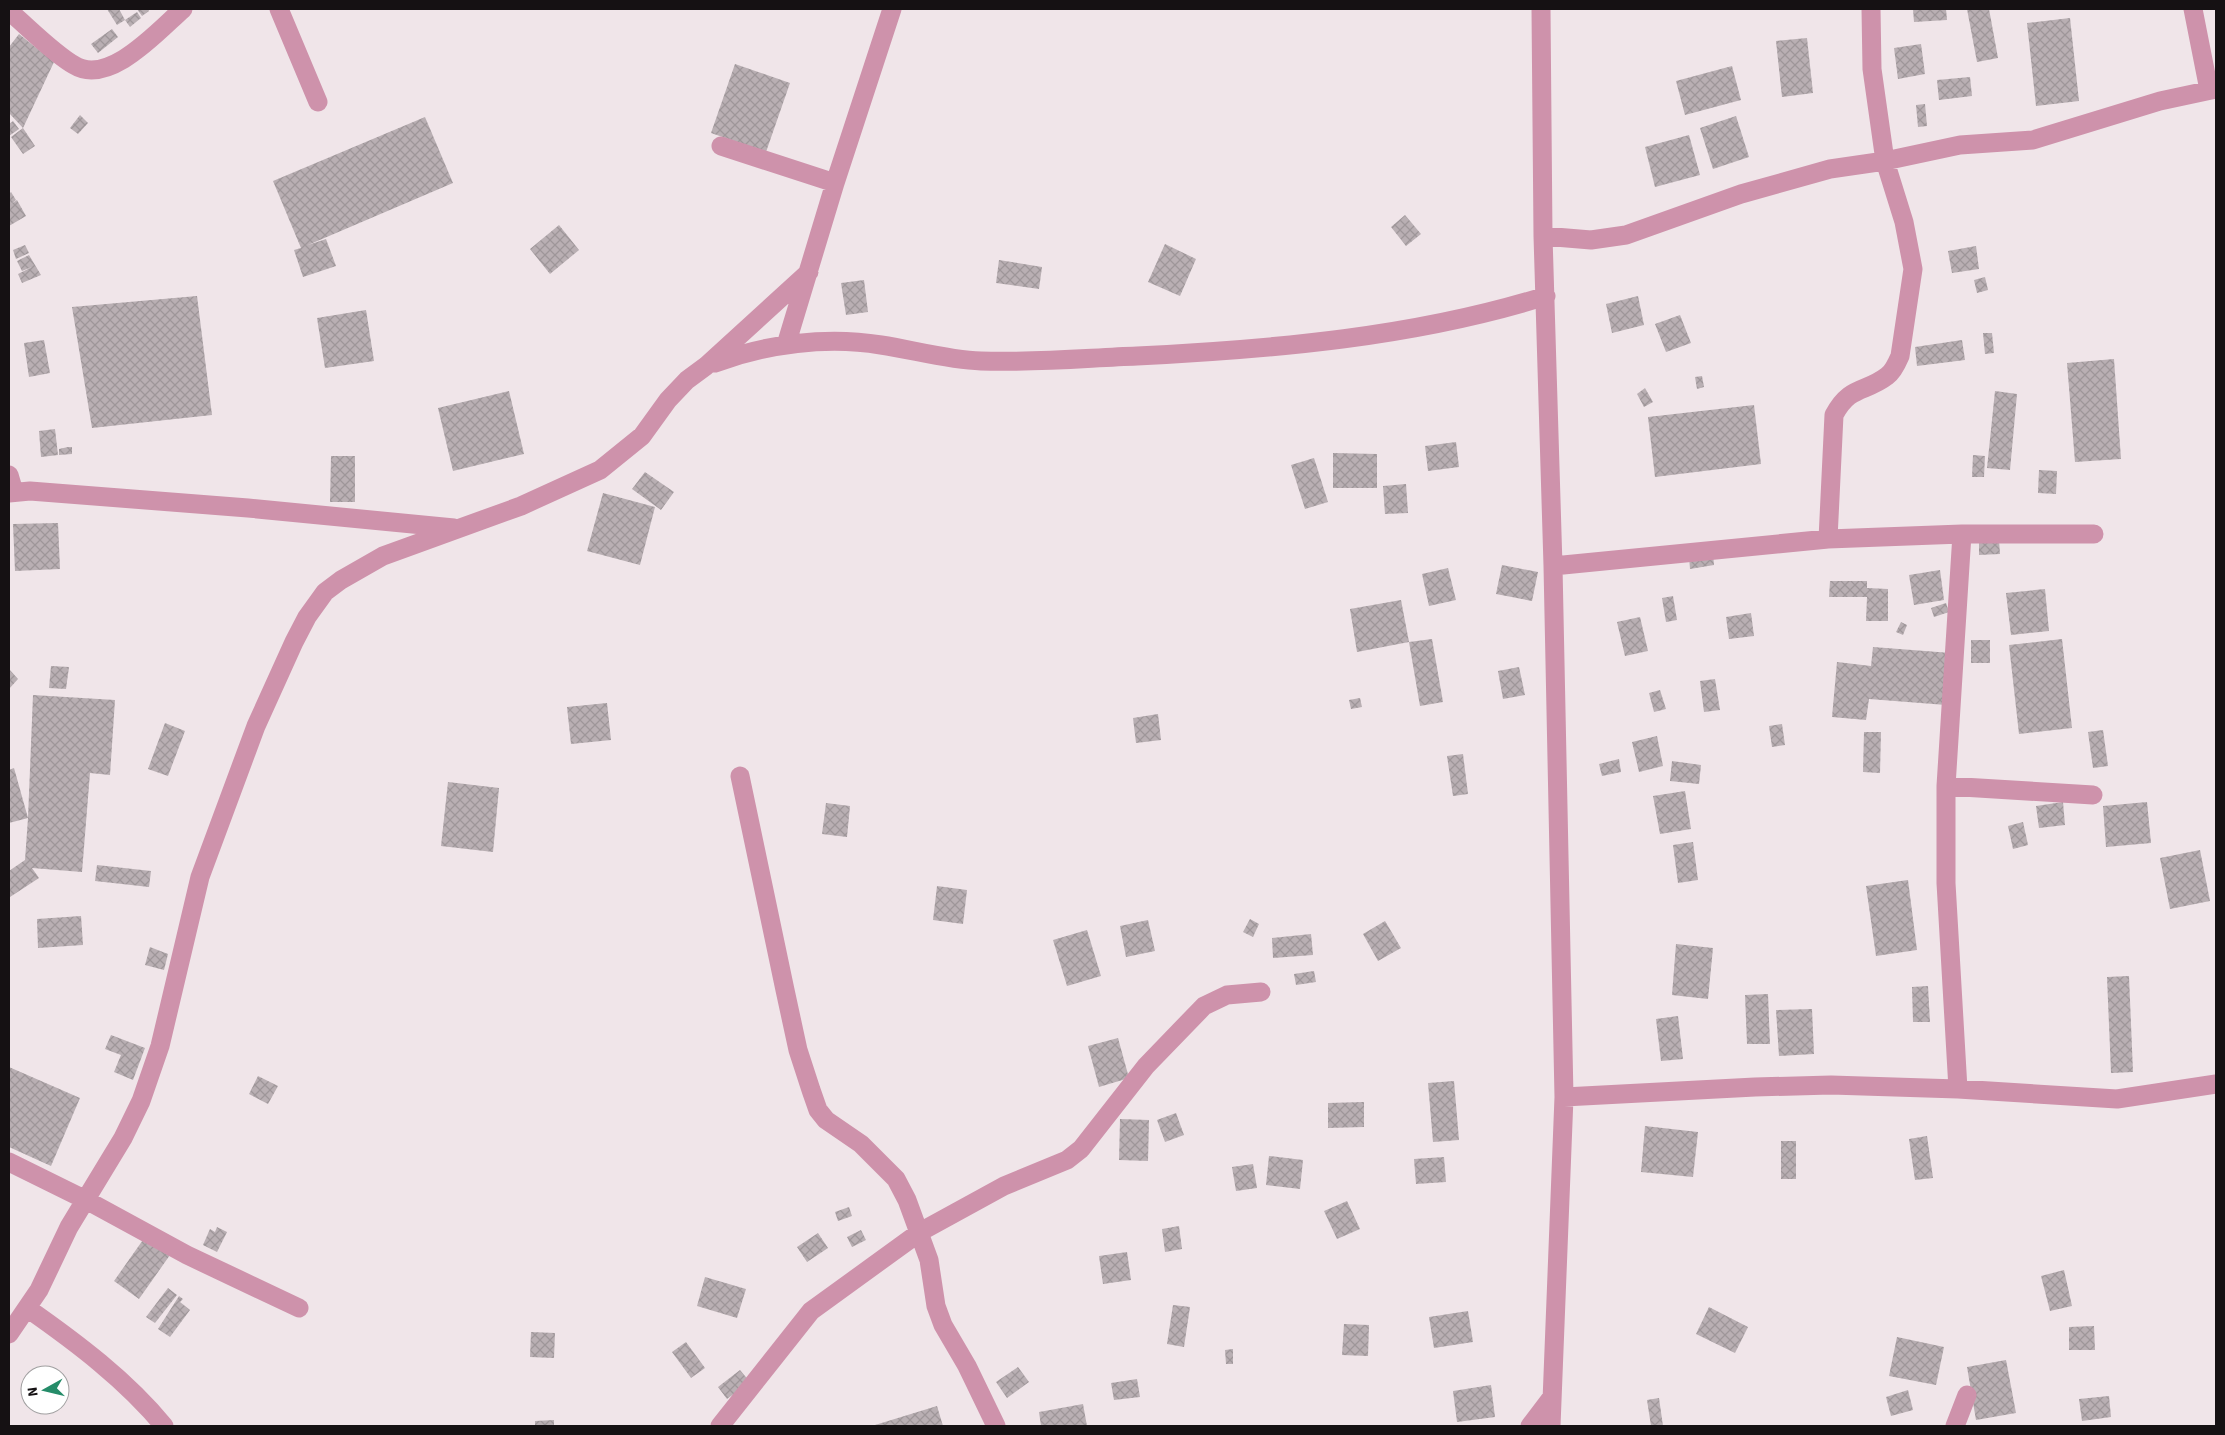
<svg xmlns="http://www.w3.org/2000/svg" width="2225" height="1435" viewBox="0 0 2225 1435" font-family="'Source Sans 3',sans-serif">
  <defs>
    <pattern id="building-cross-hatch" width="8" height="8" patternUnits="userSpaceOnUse" patternTransform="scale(1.25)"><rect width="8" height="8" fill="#b9afb3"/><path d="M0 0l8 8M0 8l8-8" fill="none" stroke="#9e9699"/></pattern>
  </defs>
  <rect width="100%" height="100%" fill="#f0e5e9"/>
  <path fill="url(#building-cross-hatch)" d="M 107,9 L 119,9 L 125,20 L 137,12 L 141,18 L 130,27 L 125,20 L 117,25 Z
    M 137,9 L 148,9 L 149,11 L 142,16 Z
    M 1913,9 L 1946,9 L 1947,20 L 1914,22 Z
    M 1967,9 L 1989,9 L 1998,58 L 1977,62 Z
    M 2070,18 L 2079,101 L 2036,106 L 2027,23 Z
    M 112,29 L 118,37 L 98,53 L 91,44 Z
    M 19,34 L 54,62 L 23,128 L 9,113 L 9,47 Z
    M 1807,38 L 1813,93 L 1782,97 L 1776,41 Z
    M 1921,44 L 1925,74 L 1898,79 L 1894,48 Z
    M 735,64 L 790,83 L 766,152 L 711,133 Z
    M 1732,66 L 1741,100 L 1685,115 L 1676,81 Z
    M 1970,77 L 1972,96 L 1939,100 L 1937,80 Z
    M 1925,104 L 1927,126 L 1918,127 L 1916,105 Z
    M 80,115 L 88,123 L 78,134 L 70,128 Z
    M 1736,116 L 1749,157 L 1713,169 L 1700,128 Z
    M 425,117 L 453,183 L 308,245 L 326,239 L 336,266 L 303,277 L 294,250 L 301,248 L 273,181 Z
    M 13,121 L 19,129 L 9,136 L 9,124 Z
    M 23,128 L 35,146 L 23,154 L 11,137 Z
    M 1689,135 L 1700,175 L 1655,187 L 1645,147 Z
    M 11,192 L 16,200 L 11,204 L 17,200 L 26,216 L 9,226 L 9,194 Z
    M 1405,215 L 1421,234 L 1406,246 L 1391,227 Z
    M 559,225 L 579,250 L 550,274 L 530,249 Z
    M 1165,244 L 1196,259 L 1180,296 L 1148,282 Z
    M 25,245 L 29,253 L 16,259 L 13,250 Z
    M 1976,246 L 1979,269 L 1952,273 L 1948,251 Z
    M 29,255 L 41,275 L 22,283 L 18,274 L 32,267 L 22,271 L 17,261 Z
    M 999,260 L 1042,267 L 1039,289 L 996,283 Z
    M 1985,277 L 1988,290 L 1977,293 L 1974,280 Z
    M 864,280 L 868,312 L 846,315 L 841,283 Z
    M 197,296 L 212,415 L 92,428 L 72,307 Z
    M 1638,296 L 1644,325 L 1612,333 L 1606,304 Z
    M 366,310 L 374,361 L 325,368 L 317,318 Z
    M 1680,315 L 1691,343 L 1666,352 L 1655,324 Z
    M 1983,333 L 1992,333 L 1994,353 L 1985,354 Z
    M 44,340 L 50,373 L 29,377 L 24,343 Z
    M 1962,340 L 1965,360 L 1917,366 L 1915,347 Z
    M 2114,359 L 2121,459 L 2075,462 L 2067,363 Z
    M 1702,376 L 1704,387 L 1697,389 L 1695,377 Z
    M 1645,388 L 1653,402 L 1644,407 L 1637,394 Z
    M 509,391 L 524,454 L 453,471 L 438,408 Z
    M 1995,391 L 2017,394 L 2010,470 L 1987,468 Z
    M 1754,405 L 1761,464 L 1655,477 L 1648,417 Z
    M 55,429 L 58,455 L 41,457 L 39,431 Z
    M 1456,442 L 1459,467 L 1428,471 L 1425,446 Z
    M 68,447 L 72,447 L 72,454 L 59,455 L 59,449 Z
    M 1333,453 L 1377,454 L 1377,488 L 1333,488 Z
    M 1973,455 L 1985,456 L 1984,477 L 1972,477 Z
    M 331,456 L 355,456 L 355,502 L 330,502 Z
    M 1314,458 L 1328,502 L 1305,509 L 1291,465 Z
    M 2039,470 L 2057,471 L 2056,494 L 2038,493 Z
    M 645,472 L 674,492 L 661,510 L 632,489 Z
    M 1406,484 L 1408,513 L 1385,514 L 1383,486 Z
    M 603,493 L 655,507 L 640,565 L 587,551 Z
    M 58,523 L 60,569 L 15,571 L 13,524 Z
    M 1979,540 L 1999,540 L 2000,554 L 1979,555 Z
    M 1713,554 L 1714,565 L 1690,569 L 1689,557 Z
    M 1502,565 L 1538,572 L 1532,601 L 1496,594 Z
    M 1448,568 L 1456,600 L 1429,606 L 1422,574 Z
    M 1940,570 L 1944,600 L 1914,605 L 1909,575 Z
    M 1830,581 L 1867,581 L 1867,588 L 1888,589 L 1888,621 L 1866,621 L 1867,597 L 1829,597 Z
    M 2045,589 L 2049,631 L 2011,635 L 2006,593 Z
    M 1673,596 L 1677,620 L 1666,622 L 1662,598 Z
    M 1401,600 L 1409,642 L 1357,652 L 1350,609 Z
    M 1946,603 L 1949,612 L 1934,617 L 1931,608 Z
    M 1751,613 L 1754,636 L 1729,639 L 1726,617 Z
    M 1640,617 L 1648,651 L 1625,656 L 1617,622 Z
    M 1901,622 L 1907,625 L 1903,635 L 1896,632 Z
    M 1432,639 L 1443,702 L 1420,706 L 1409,642 Z
    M 2062,639 L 2072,728 L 2019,734 L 2009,645 Z
    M 1971,640 L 1990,640 L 1990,663 L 1971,663 Z
    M 1873,647 L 1951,653 L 1946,705 L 1869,699 L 1866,720 L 1832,717 L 1837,662 L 1871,666 Z
    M 51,666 L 69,667 L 66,689 L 49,688 Z
    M 1519,667 L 1525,695 L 1503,699 L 1498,671 Z
    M 9,669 L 18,679 L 9,689 Z
    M 1715,679 L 1720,710 L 1704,712 L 1700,681 Z
    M 1660,690 L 1666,709 L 1654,712 L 1649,693 Z
    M 33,695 L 115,700 L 110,775 L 90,773 L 82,872 L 32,868 L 39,878 L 10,897 L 9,871 L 25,860 L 28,818 L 9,823 L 9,770 L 14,768 L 28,818 Z
    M 1360,698 L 1362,707 L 1351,709 L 1349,700 Z
    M 607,703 L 611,740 L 571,744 L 567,707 Z
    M 1158,714 L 1161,740 L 1136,743 L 1133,718 Z
    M 165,723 L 185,731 L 168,776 L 148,769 Z
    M 1782,724 L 1785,745 L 1772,747 L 1769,726 Z
    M 2103,730 L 2108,766 L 2093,768 L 2088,732 Z
    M 1864,732 L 1881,732 L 1880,773 L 1863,772 Z
    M 1657,736 L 1663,766 L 1639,772 L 1632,742 Z
    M 1463,754 L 1468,794 L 1453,796 L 1447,756 Z
    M 1619,759 L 1621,772 L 1602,776 L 1599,764 Z
    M 1672,761 L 1701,765 L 1699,784 L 1670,781 Z
    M 448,782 L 499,788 L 493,852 L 441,846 Z
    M 1685,791 L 1691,829 L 1660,834 L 1653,796 Z
    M 2063,802 L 2065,825 L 2039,828 L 2036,806 Z
    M 2147,802 L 2151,843 L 2106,847 L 2103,806 Z
    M 826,803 L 850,806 L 847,837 L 822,834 Z
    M 2023,822 L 2028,845 L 2013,849 L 2008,826 Z
    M 1693,842 L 1698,880 L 1678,883 L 1673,845 Z
    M 2200,850 L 2210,901 L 2170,909 L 2160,858 Z
    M 97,865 L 151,871 L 149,887 L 95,881 Z
    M 1908,880 L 1917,950 L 1876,956 L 1866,886 Z
    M 937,886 L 967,890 L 963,924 L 933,920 Z
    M 81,916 L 83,945 L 38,948 L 37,919 Z
    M 1250,919 L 1259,924 L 1253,937 L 1243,932 Z
    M 1148,920 L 1155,951 L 1126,957 L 1120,926 Z
    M 1385,921 L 1401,948 L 1378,961 L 1363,934 Z
    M 1087,930 L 1101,976 L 1067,986 L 1053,940 Z
    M 1311,934 L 1313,955 L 1273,958 L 1272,938 Z
    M 1676,944 L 1713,948 L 1708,999 L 1672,995 Z
    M 150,947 L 168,954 L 164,970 L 145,965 Z
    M 1314,971 L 1316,982 L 1296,985 L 1294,974 Z
    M 2129,976 L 2133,1072 L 2111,1073 L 2107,977 Z
    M 1928,986 L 1930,1022 L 1913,1022 L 1912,987 Z
    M 1768,994 L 1770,1044 L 1747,1044 L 1745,995 Z
    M 1812,1009 L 1814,1054 L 1779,1056 L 1776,1010 Z
    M 1678,1016 L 1683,1059 L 1661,1061 L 1656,1019 Z
    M 111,1035 L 145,1048 L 133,1080 L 114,1072 L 121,1055 L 105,1049 Z
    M 1118,1038 L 1129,1078 L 1099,1087 L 1088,1046 Z
    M 9,1067 L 80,1098 L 51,1166 L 9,1147 Z
    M 258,1076 L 278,1086 L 268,1104 L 249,1094 Z
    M 1454,1081 L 1459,1140 L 1433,1142 L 1428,1083 Z
    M 1364,1102 L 1364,1127 L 1328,1128 L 1328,1103 Z
    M 1176,1113 L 1184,1135 L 1165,1142 L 1157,1120 Z
    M 1120,1119 L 1149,1120 L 1148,1161 L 1119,1160 Z
    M 1645,1126 L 1698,1132 L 1693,1177 L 1641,1172 Z
    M 1927,1136 L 1933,1178 L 1915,1180 L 1909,1139 Z
    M 1781,1141 L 1796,1141 L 1796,1179 L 1781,1179 Z
    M 1269,1156 L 1303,1160 L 1300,1189 L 1266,1185 Z
    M 1444,1157 L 1446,1182 L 1416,1184 L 1414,1159 Z
    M 1253,1164 L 1257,1188 L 1236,1191 L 1232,1167 Z
    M 1347,1201 L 1360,1229 L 1337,1239 L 1324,1211 Z
    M 849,1207 L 852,1216 L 838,1221 L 835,1212 Z
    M 1179,1226 L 1182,1249 L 1165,1252 L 1162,1229 Z
    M 217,1227 L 227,1232 L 217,1252 L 203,1245 L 210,1229 L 215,1232 Z
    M 861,1230 L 866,1240 L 852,1247 L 847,1237 Z
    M 818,1233 L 828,1248 L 807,1262 L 797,1247 Z
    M 145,1237 L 170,1255 L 139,1299 L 114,1281 Z
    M 1127,1252 L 1131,1280 L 1103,1284 L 1099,1256 Z
    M 2064,1270 L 2072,1306 L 2050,1311 L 2041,1276 Z
    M 705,1277 L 746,1289 L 737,1318 L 697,1306 Z
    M 168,1288 L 177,1295 L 155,1323 L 146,1317 Z
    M 179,1296 L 183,1299 L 180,1302 L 190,1310 L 170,1337 L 158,1329 Z
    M 1173,1305 L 1190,1307 L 1184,1347 L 1167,1344 Z
    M 1709,1307 L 1748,1327 L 1735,1353 L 1696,1334 Z
    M 1468,1311 L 1473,1342 L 1434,1348 L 1429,1317 Z
    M 1344,1324 L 1369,1325 L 1368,1356 L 1342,1355 Z
    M 2094,1326 L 2095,1350 L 2069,1350 L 2069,1327 Z
    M 531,1332 L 555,1333 L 554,1358 L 530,1357 Z
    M 1897,1337 L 1944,1347 L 1936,1385 L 1889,1376 Z
    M 686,1342 L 705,1368 L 691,1378 L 672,1352 Z
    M 1233,1349 L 1233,1364 L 1226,1364 L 1225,1350 Z
    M 2006,1360 L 2016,1413 L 1976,1420 L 1967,1367 Z
    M 1018,1367 L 1029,1382 L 1007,1398 L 996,1382 Z
    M 740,1370 L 750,1382 L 727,1399 L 718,1387 Z
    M 1137,1379 L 1140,1397 L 1114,1400 L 1111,1383 Z
    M 1491,1385 L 1495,1417 L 1457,1422 L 1453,1391 Z
    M 1908,1390 L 1913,1410 L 1891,1416 L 1886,1397 Z
    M 2109,1396 L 2111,1417 L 2082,1421 L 2079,1399 Z
    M 1659,1398 L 1663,1426 L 1651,1426 L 1647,1400 Z
    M 1083,1404 L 1087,1426 L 1041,1426 L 1039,1412 Z
    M 937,1406 L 943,1426 L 876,1426 L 875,1425 Z
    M 554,1420 L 554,1426 L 535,1426 L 535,1421 Z"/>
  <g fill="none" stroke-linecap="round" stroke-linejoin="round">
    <path stroke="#ce92ab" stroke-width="19" d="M 279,9 L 318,102
      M 1541,9 L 1543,236 L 1553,566 L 1564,1097 L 1551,1426
      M 2193,9 L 2209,90
      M 9,11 C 28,27 53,53 74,65 C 109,87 159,30 183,9
      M 721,146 L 835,183
      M 1543,236 L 1591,240 L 1626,235 L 1741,194 L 1830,169 L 1885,161 L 1960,145 L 2033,140 L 2160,101 L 2216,89
      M 786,345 L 835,183 L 892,9
      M 715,363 C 767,344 826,336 881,345 C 914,350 948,360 981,361 C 1033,363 1086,358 1137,356 C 1275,349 1415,337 1546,296
      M 9,475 L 14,492
      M 9,493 L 30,491 L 248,508 L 454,528
      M 1828,539 L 1834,415 C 1850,385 1865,393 1887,376 C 1893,372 1897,363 1900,356 L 1913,269 L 1904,222 L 1885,161 L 1872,69 L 1871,9
      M 1553,566 L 1828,539 L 1962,534 L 2094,534
      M 740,776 L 785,990 L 798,1050 L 811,1090 L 818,1110 L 826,1120 L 861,1144 L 896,1179 L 907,1200 L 929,1260 L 936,1306 L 943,1325 L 967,1366 L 996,1426
      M 1946,786 L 2093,795
      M 1958,1089 L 1946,883 L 1946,786 L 1962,534
      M 1564,1097 L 1755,1087 L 1831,1085 L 1958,1089 L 2117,1099 L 2216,1084
      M 9,1162 L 86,1200 L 187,1255 L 299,1308
      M 27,1308 C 77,1343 126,1380 164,1426
      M 9,1334 L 39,1290 L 69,1227 L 123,1138 L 141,1101 L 160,1046 L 200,877 L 256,726 L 294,642 L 307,617 L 325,592 L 341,580 L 383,556 L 521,506 L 600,470 L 642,436 L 668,400 L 687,380 L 706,366 L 809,272
      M 720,1426 L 811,1311 L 920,1232 L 1004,1186 L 1067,1160 L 1081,1149 L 1146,1066 L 1204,1006 L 1227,995 L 1261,992
      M 1530,1426 L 1552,1397
      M 1955,1426 L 1967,1395"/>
  </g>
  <rect width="2225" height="1435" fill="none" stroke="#151113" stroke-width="20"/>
  <g transform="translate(45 1390) rotate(262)"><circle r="24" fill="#ffffff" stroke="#a1a0a1"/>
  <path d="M0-4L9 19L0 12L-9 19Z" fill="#258c69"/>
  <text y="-8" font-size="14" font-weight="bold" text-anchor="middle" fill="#151113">N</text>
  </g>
</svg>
